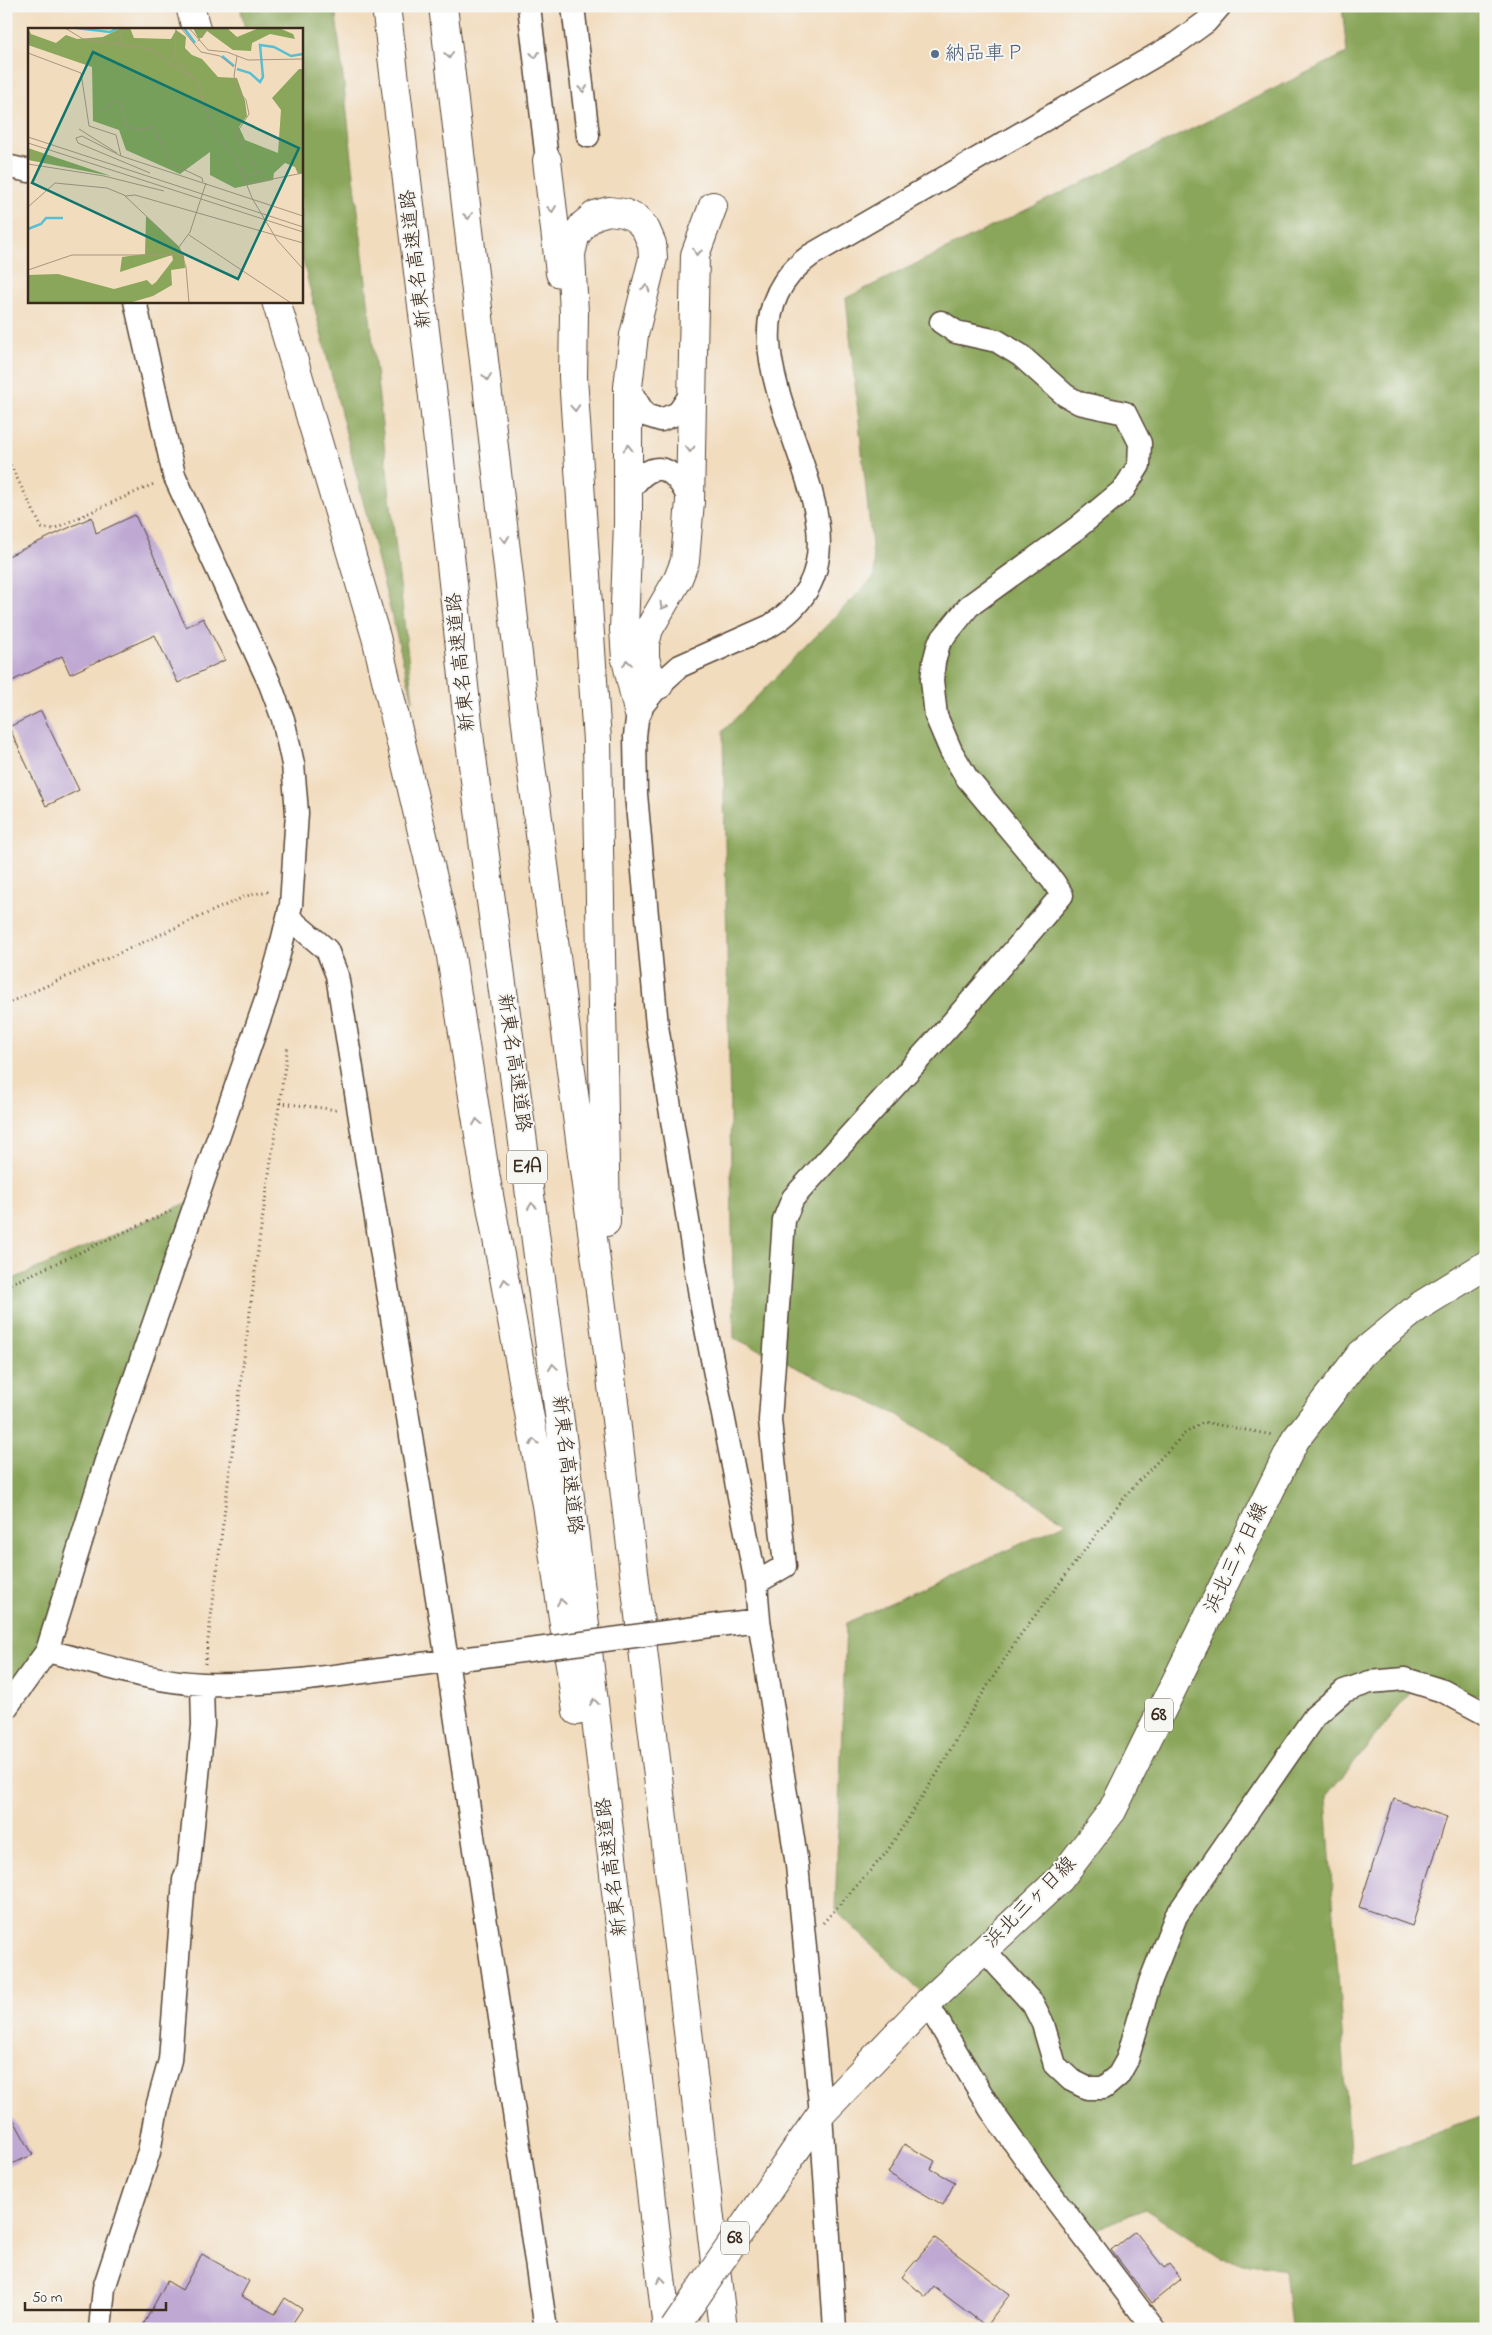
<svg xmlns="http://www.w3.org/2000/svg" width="1492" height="2335" viewBox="0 0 1492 2335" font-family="'Indie Flower','Klee One',sans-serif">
  <rect width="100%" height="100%" fill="#f6f6f2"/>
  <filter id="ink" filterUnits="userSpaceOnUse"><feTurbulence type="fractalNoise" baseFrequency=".02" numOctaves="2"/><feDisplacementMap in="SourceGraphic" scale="10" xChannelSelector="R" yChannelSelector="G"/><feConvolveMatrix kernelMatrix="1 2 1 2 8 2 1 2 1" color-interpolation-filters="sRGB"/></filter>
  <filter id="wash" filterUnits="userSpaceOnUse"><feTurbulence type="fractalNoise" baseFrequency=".0096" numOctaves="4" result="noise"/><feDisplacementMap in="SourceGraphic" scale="20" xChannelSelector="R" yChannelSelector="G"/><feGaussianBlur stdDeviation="1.12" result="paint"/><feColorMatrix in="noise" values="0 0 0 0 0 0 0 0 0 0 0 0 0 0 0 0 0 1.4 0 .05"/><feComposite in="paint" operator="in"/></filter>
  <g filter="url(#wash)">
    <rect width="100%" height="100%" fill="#f2dcbe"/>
    <path fill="#8aa65a" stroke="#62683c" d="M 240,6 L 335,6 L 413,701 L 301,253 L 301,29 L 245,29 Z
      M 1342,6 L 1486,6 L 1486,1696 L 1418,1683 L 1326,1797 L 1351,2164 L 1486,2115 L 1486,2329 L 1291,2329 L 1285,2270 L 1221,2259 L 1145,2209 L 1082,2235 L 922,1993 L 835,1910 L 846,1623 L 1067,1523 L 898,1415 L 734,1338 L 723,731 L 875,576 L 846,298 L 1347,53 Z
      M 189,1202 L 49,1645 L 6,1699 L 6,1282 Z"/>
    <g id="blocks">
      <path fill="#bfa9d3" d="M 135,515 L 186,627 L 203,618 L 225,660 L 178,683 L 155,635 L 70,674 L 62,656 L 6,684 L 6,557 L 92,517 L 96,533 Z
        M 41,711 L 79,790 L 46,806 L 9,727 Z
        M 1394,1799 L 1447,1817 L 1412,1926 L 1359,1907 Z
        M 6,2106 L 33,2155 L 6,2166 Z
        M 904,2144 L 935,2161 L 931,2169 L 955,2182 L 943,2205 L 888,2173 Z
        M 1135,2231 L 1164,2268 L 1169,2264 L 1181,2279 L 1152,2303 L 1111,2250 Z
        M 935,2238 L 1010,2294 L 986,2326 L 934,2287 L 926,2297 L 902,2277 Z
        M 202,2254 L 249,2281 L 241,2296 L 275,2314 L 285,2298 L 302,2309 L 292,2324 L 300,2329 L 141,2329 L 167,2281 L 182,2290 Z"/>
    </g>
  </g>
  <g filter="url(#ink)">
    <use href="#blocks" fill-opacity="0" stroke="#564536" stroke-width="1"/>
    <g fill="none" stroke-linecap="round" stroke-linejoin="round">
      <g stroke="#564536" stroke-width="25">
        <path id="minor" d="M 529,6 L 547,160
          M 573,6 L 588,136
          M 6,166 L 29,171
          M 628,387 L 645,415 L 661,420 L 678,413 L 691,394
          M 628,493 C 652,456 673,464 690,501
          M 288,917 L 327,950 L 337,975 L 447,1660 L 546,2329
          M 756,1583 L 785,1566 L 770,1420 L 784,1220 L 793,1198 L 951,1024 L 1062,895 L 1053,881 L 967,778 L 951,751 L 936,716 L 932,680 L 934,662 L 939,643 L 969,606 L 1077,528 L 1124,489 L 1139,465 L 1140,443 L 1125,413 L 1079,403 L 1065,395 L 1020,355 L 997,341 L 956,332 L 941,322
          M 718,1625 L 759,1620
          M 47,1651 C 98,1663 150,1682 203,1684 C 290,1687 377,1668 463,1659
          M 6,1708 L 47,1651 L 106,1461 L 267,997 L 279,954 L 291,905 L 297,813 L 293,764 L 283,719 L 270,684 L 174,475 L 135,301
          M 984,1950 L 1033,2004 L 1043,2024 L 1055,2065 L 1071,2080 L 1087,2088 L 1104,2088 L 1118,2076 L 1127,2060 L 1150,1982 L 1176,1916 L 1314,1717 L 1344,1691 L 1370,1682 L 1405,1679 L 1443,1691 L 1486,1714
          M 927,2003 L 991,2110 L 1043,2183 L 1154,2329
          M 100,2329 L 104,2288 L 149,2152 L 157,2107 L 170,2060 L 184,1880 L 189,1866 L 203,1725 L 202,1684
          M 835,2329 L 821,2114 L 797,1865 L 759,1620 L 756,1583 L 702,1308 L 657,1026 L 636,794 L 635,736 L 638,711 L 659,685 L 680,666 L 770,626 C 915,536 678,350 811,255 L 1177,43 L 1206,22 L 1220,6"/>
      </g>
      <g stroke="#564536" stroke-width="30">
        <path id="major" d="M 797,2148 L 821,2114 L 927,2003 L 1060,1879 L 1112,1811 L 1295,1440 L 1361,1354 L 1418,1307 L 1486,1265"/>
      </g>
      <g stroke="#564536" stroke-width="30">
        <path id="highway" d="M 190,6 L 196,29
          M 386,6 L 434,405 L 470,742 L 571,1505 L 667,2329
          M 443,6 L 530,758 L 609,1360 L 723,2329
          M 547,160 L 560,273
          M 276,301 L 376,637 L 450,950 L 486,1179 L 546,1505 L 577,1711
          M 659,685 L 649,672 L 645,658 L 645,644 L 649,629 L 678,579 L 685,561 L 690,501 L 695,255 L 713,206
          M 606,1222 L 597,741 L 573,377 L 574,314 L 571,254 L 575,237 L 583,225 L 595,215 L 609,211 L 624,213 L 637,219 L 646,230 L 652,244 L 653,258 L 634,335 L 628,387 L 628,524 L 624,630 L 626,659 L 638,711"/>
      </g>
      <path stroke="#564536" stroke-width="3" stroke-dasharray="1 4" stroke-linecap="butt" d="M 6,456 L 42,528 L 53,529 L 156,483
        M 6,1004 L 246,896 L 272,890
        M 280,1103 L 339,1110
        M 6,1286 L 173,1210
        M 205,1664 L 258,1249 L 288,1045
        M 823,1923 L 886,1853 L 938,1772 L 971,1712 L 1018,1638 L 1131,1489 L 1184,1434 L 1203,1422 L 1273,1435"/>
      <use href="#minor" stroke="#fff" stroke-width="22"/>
      <use href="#major" stroke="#fff" stroke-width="28"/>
      <use href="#highway" stroke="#fff" stroke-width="28"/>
      <g stroke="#564536" stroke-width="25" stroke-linecap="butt">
        <path id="minor-bridge" d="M 469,1658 L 718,1625"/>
      </g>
      <g stroke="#564536" stroke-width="30" stroke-linecap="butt">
        <path id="major-bridge" d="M 674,2329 L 797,2148"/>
      </g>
      <use href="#minor-bridge" stroke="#fff" stroke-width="22"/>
      <use href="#major-bridge" stroke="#fff" stroke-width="28"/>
    </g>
    <defs><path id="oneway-chevron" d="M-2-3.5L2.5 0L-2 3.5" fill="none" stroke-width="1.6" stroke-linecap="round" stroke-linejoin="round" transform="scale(1.25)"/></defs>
    <g stroke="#a79f9a">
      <use href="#oneway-chevron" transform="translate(449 55) rotate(83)"/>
      <use href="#oneway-chevron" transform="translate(535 55) rotate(83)"/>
      <use href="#oneway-chevron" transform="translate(583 89) rotate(83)"/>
      <use href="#oneway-chevron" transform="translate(552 209) rotate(83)"/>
      <use href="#oneway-chevron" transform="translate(468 216) rotate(83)"/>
      <use href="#oneway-chevron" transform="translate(697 252) rotate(101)"/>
      <use href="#oneway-chevron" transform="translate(646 288) rotate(-74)"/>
      <use href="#oneway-chevron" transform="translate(487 377) rotate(83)"/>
      <use href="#oneway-chevron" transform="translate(575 408) rotate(86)"/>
      <use href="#oneway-chevron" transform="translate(628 448) rotate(-90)"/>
      <use href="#oneway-chevron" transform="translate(690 449) rotate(91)"/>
      <use href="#oneway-chevron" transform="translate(505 539) rotate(84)"/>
      <use href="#oneway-chevron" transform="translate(663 606) rotate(120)"/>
      <use href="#oneway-chevron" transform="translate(627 663) rotate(-99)"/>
      <use href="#oneway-chevron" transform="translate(477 1122) rotate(-99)"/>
      <use href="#oneway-chevron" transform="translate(532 1206) rotate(-98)"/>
      <use href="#oneway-chevron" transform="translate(505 1282) rotate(-100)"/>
      <use href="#oneway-chevron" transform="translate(553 1367) rotate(-98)"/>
      <use href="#oneway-chevron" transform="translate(534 1442) rotate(-100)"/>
      <use href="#oneway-chevron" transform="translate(561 1602) rotate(-99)"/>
      <use href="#oneway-chevron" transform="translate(594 1702) rotate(-97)"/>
      <use href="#oneway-chevron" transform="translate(661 2280) rotate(-97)"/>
    </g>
  </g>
  <circle fill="#5c6f8a" stroke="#f6f6f2" stroke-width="2" cx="935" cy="54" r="5"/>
  <g text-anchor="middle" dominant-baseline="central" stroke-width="4" stroke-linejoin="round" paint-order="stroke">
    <g fill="#f6f6f2" stroke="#73675e" stroke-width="1">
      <rect x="507" y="1150.5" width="40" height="33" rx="4"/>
      <rect x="1145" y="1698.5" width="28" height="33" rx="4"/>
      <rect x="721" y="2221.5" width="28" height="33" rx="4"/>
    </g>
    <g font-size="19" font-weight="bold" fill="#3b2a1e">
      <text x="527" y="1167">E1A</text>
      <text x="1159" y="1715">68</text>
      <text x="735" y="2238">68</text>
    </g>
    <g font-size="20" fill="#4e5e75" stroke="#f6f6f2" text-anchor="start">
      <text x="945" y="54">納品車Ｐ</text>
    </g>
    <g font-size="20" fill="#3b2a1e" stroke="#f6f6f2">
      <text transform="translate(417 259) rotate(-97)">新東名高速道路</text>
      <text transform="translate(462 662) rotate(-96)">新東名高速道路</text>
      <text transform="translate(513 1063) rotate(82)">新東名高速道路</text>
      <text transform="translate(566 1465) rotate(83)">新東名高速道路</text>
      <text transform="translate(1237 1558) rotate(-64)">浜北三ヶ日線</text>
      <text transform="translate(613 1867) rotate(-97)">新東名高速道路</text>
      <text transform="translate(1031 1903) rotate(-45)">浜北三ヶ日線</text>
    </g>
  </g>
  <g transform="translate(28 28)">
    <rect width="275" height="275" fill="#f2dcbe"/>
    <path d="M 0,0 L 3,6 L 28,15 L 38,7 L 49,11 L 75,9 L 93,0 L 102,0 L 106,10 L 143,11 L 148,2 L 158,9 L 157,20 L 164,27 L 174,31 L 190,49 L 209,50 L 217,73 L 219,88 L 211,99 L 217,112 L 250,125 L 253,82 L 244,70 L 271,41 L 275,41 L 275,145 L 270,146 L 267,139 L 257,135 L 246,145 L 245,152 L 207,160 L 182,147 L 182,124 L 152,146 L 98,122 L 91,102 L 65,93 L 64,39 L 0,17 ZM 165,0 L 199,0 L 209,9 L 231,0 L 251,0 L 265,6 L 267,11 L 242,6 L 224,15 L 223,23 L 205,22 L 179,3 L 174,10 L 170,10 ZM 0,120 L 83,148 L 0,132 ZM 118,188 L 151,219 L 156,228 L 157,240 L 143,242 L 144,257 L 125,268 L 101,275 L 0,275 L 0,247 L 30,246 L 86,261 L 119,252 L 124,257 L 128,254 L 145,232 L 144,227 L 92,244 L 94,229 L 117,226 Z" fill="#8aa65a"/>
    <path fill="none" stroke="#57bfd5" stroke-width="2.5" d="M 48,0 L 82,4 L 90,0M 156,0 L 167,15M 194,28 L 206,38M 209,41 L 222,45 L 232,54 L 235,49 L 232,17 L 246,19 L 263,28 L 275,26M 0,201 L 13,196 L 18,190 L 35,190"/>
    <path fill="none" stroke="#a9957e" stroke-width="1" d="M 37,0 L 55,11 L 122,21 L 170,54 L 184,100 L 209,132 L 224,170 L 249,212 L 275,241M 148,0 L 147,31 L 165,49M 153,0 L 173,24 L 192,28 L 206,39M 161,0 L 180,22 L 199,24 L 220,32 L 275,31M 170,13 L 179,0M 93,17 L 93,4 L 102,0M 0,25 L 53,45 L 61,98 L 88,107 L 93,128 L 275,188M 209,28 L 206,48 L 210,62 L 218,72 L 221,86 L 208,106 L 221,130 L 233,144 L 216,149M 71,86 L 87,73 L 92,74 L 99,99 L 109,102 L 126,99 L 142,135 L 174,150 L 175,154M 51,101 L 89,125M 0,109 L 275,199M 0,115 L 275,204M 93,128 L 54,108 L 48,110 L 50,115 L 122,145M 0,136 L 76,148 L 136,163M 219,156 L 275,145M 97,168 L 107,167 L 275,215M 0,179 L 27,155 L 79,160 L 96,167 L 151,219 L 158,239 L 161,275M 161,207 L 263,275M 151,219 L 162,204 L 178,155M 0,242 L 44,227 L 155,227"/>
    <path fill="#0f766e" fill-opacity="0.15" stroke="#0f766e" stroke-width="2.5" d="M 65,24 L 271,120 L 210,251 L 4,155 Z"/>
    <rect width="275" height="275" fill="none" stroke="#3b2a1e" stroke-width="2.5"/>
  </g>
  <rect width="1492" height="2335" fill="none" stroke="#f6f6f2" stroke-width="25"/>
  <path d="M25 2302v8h141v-8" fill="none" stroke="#3b2a1e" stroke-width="2.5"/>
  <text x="32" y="2302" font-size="15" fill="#3b2a1e" stroke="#f6f6f2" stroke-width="4" paint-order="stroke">50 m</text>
</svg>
